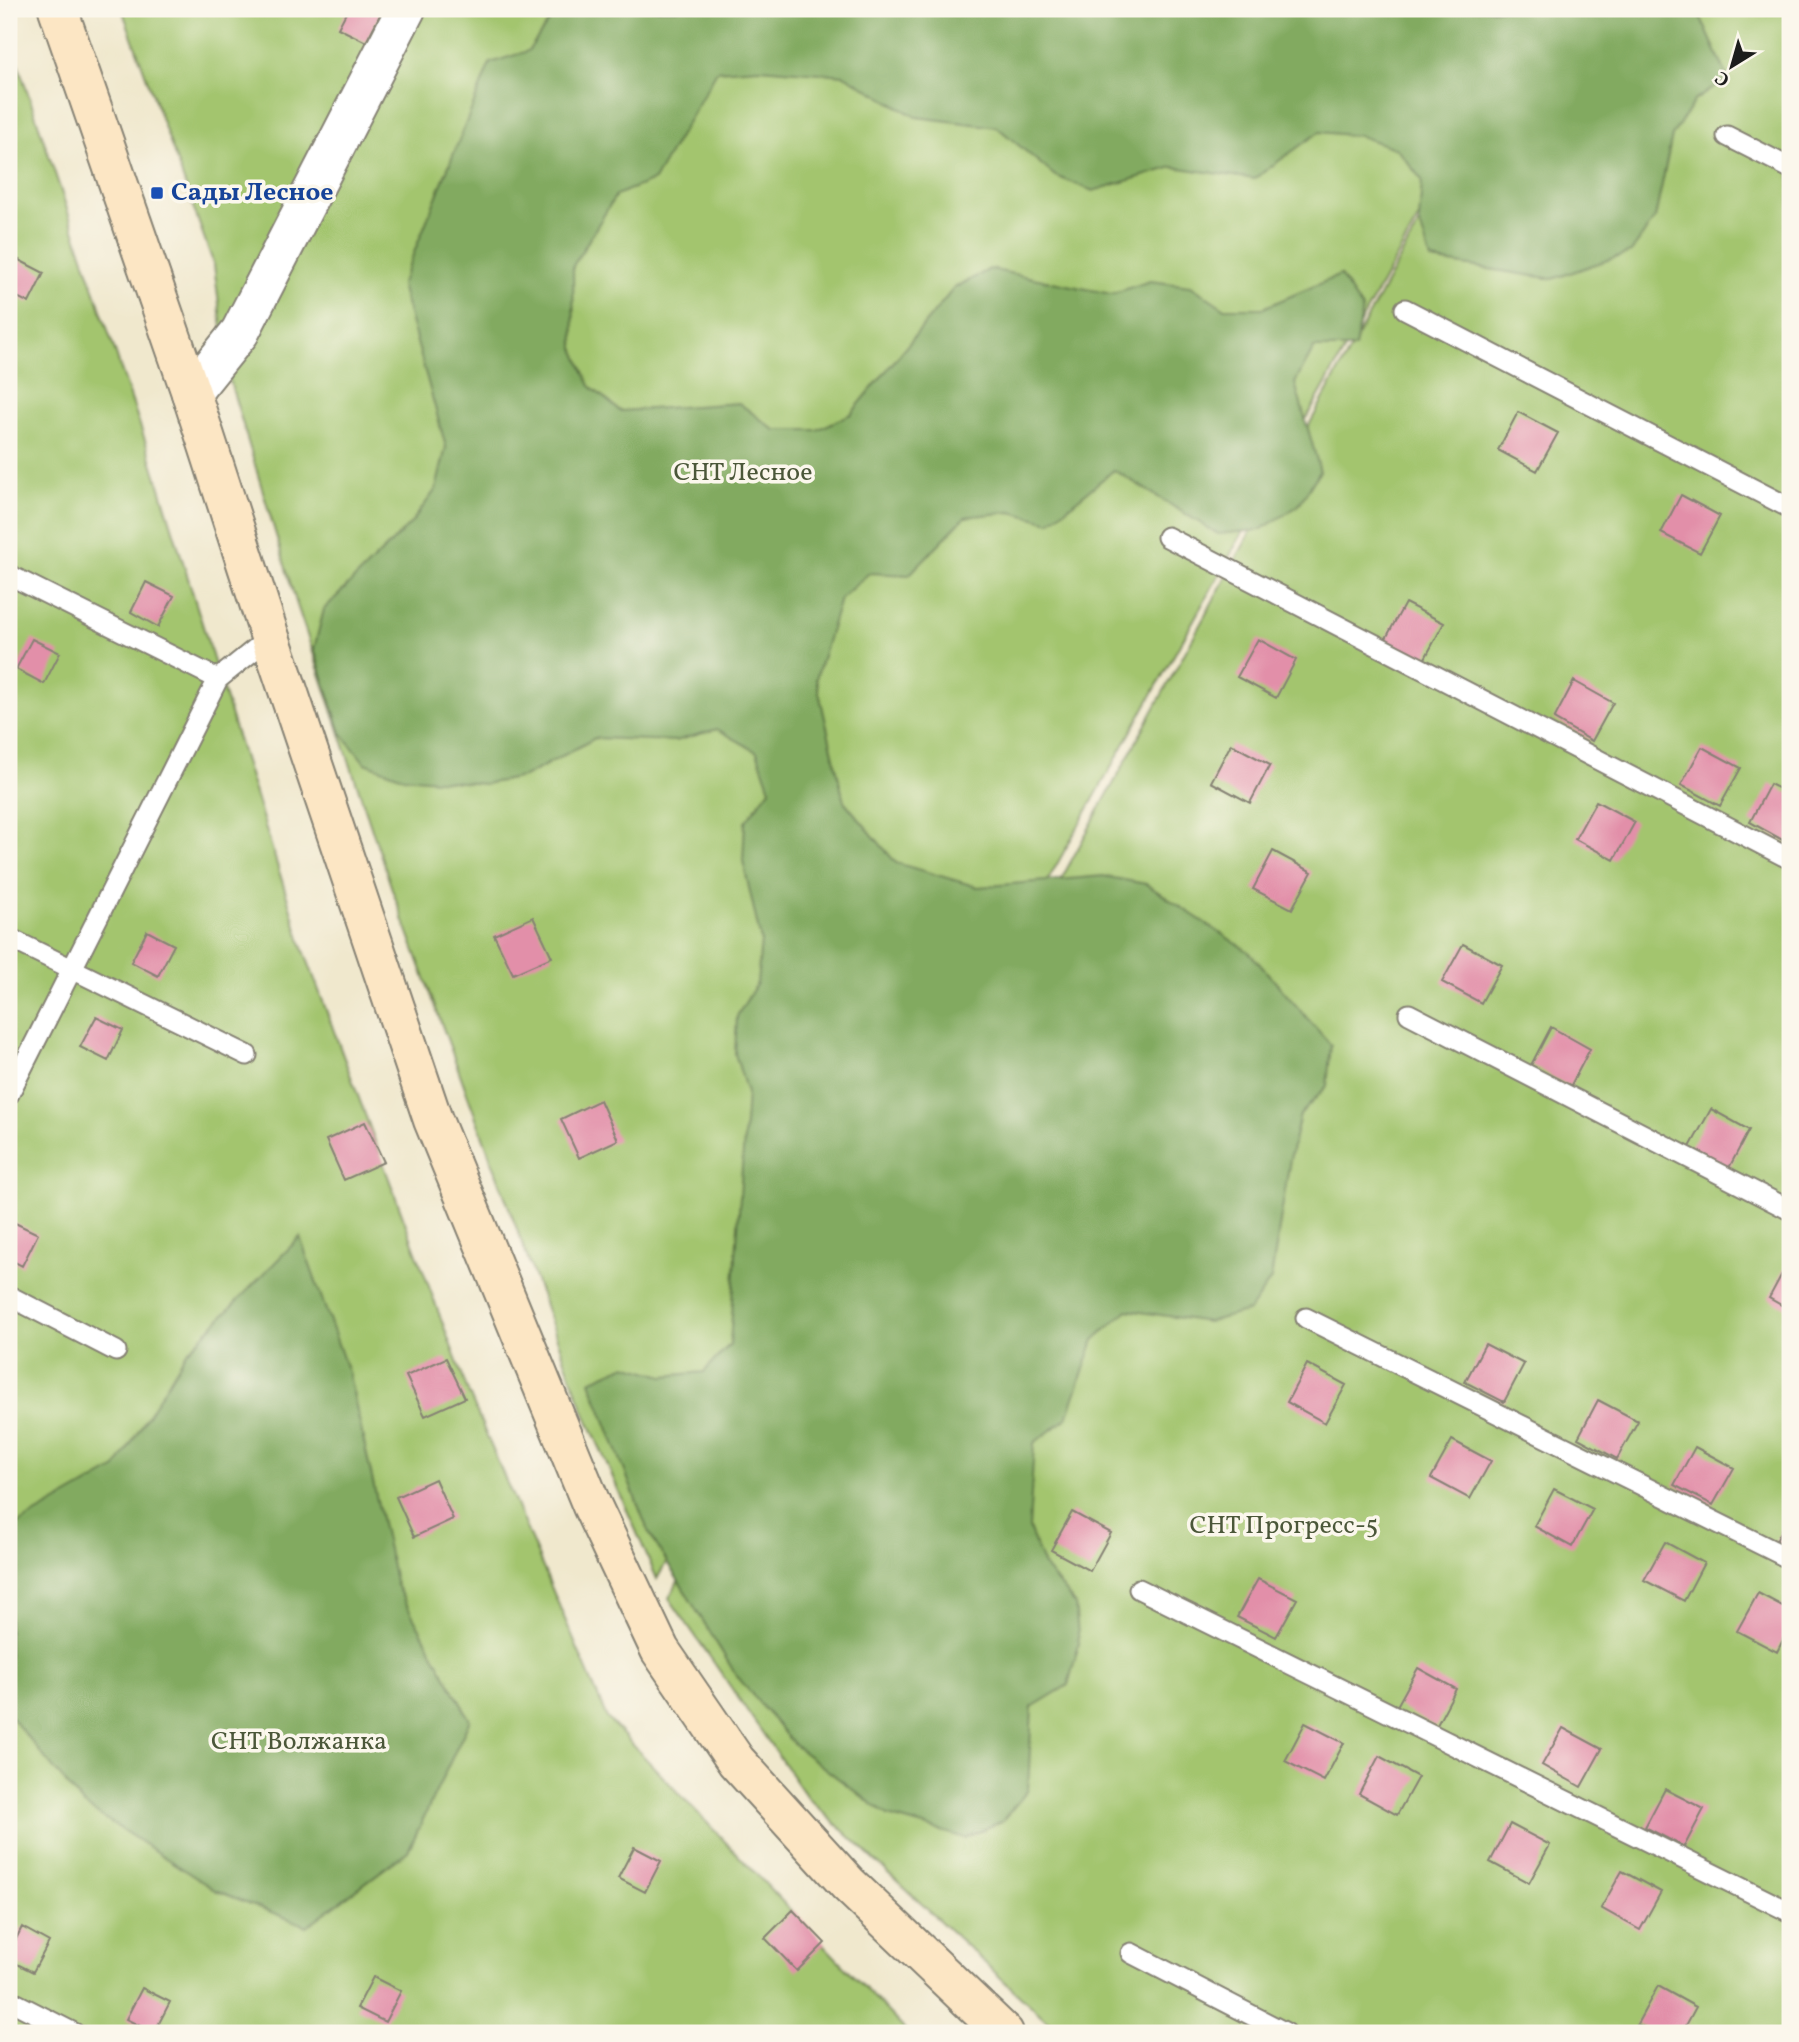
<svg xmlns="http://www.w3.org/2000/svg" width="1799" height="2042" viewBox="0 0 1799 2042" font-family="Vollkorn,serif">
  <rect width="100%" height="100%" fill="#fbf7ec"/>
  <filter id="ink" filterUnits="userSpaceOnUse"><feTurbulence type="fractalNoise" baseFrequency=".0143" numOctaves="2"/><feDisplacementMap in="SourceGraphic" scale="14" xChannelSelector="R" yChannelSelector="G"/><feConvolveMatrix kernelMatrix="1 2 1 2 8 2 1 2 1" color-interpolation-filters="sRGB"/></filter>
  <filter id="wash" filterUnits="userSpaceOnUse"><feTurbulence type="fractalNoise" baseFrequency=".00686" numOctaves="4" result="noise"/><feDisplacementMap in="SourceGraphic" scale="28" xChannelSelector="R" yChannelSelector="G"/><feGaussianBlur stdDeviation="1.57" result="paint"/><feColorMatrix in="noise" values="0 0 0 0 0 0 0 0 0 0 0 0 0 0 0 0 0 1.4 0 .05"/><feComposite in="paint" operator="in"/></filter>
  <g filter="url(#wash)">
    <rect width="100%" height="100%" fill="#f0e8cd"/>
    <path fill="#a3c56e" stroke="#607045" stroke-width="2" d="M 122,9 L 1534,9 L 1464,137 L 657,1579 L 583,1409 L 392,889 L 296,602 L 228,375 L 214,265 Z
      M 1536,9 L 1790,9 L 1790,2033 L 1060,2033 L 807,1797 L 669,1598 Z
      M 9,37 L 147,446 L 302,945 L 469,1394 L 607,1718 L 908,2033 L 9,2033 Z"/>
    <path fill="#82aa61" stroke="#4f633e" stroke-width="2" d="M 558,9 L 1697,9 L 1728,78 L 1694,101 L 1672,136 L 1655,218 L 1631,252 L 1553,279 L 1431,260 L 1419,221 L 1422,180 L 1397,149 L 1360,136 L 1319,132 L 1254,179 L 1173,167 L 1093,191 L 1055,176 L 997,127 L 916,117 L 844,75 L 759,68 L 717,71 L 654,180 L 616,195 L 573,266 L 574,348 L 590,386 L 620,411 L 739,403 L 775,430 L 817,430 L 851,414 L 954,288 L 990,269 L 1111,294 L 1150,281 L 1191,286 L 1224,308 L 1263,308 L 1340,275 L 1362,309 L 1355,348 L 1314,348 L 1295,383 L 1320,471 L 1298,506 L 1260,530 L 1218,534 L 1114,470 L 1050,522 L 1011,512 L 965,517 L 909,575 L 869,573 L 840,599 L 816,679 L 844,801 L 896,863 L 978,887 L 1103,876 L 1146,884 L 1249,952 L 1331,1045 L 1327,1086 L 1300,1115 L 1290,1159 L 1271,1279 L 1249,1311 L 1208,1322 L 1127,1310 L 1094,1340 L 1067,1418 L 1034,1443 L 1029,1528 L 1044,1566 L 1075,1604 L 1079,1644 L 1068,1685 L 1032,1707 L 1028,1790 L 1002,1821 L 965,1838 L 888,1816 L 794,1745 L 736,1675 L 648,1531 L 590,1381 L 626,1365 L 664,1376 L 704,1372 L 730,1344 L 747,1093 L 735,1054 L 737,1016 L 757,983 L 761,941 L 743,861 L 745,822 L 770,789 L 757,752 L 717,729 L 676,741 L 595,738 L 524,777 L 484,784 L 403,777 L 365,763 L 341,733 L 314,649 L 324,609 L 411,523 L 436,489 L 446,447 L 401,285 L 490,63 L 528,51 Z
      M 300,1237 L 349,1375 L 396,1585 L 470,1720 L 408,1851 L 307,1926 L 215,1890 L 84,1805 L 9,1715 L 9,1529 L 116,1468 L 186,1353 Z"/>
    <g id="blocks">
      <path fill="#e28fa9" d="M 348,9 L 377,9 L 382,11 L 366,42 L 338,28 Z
        M 17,259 L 44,273 L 29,303 L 9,293 L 9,274 Z
        M 1518,412 L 1558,433 L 1537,471 L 1498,450 Z
        M 1681,495 L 1720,516 L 1700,553 L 1661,533 Z
        M 146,582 L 174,596 L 158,627 L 131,612 Z
        M 1405,603 L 1444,623 L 1423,662 L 1385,640 Z
        M 32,639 L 60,653 L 44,684 L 16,669 Z
        M 1258,639 L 1296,660 L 1276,698 L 1237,677 Z
        M 1574,681 L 1613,703 L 1592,741 L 1554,719 Z
        M 1231,744 L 1270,765 L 1250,803 L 1211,782 Z
        M 1702,747 L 1741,768 L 1720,806 L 1681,785 Z
        M 1770,784 L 1790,794 L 1790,839 L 1788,843 L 1750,822 Z
        M 1596,801 L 1635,822 L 1614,860 L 1575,839 Z
        M 1273,851 L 1312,872 L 1292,909 L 1253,889 Z
        M 533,917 L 552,957 L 513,974 L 494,935 Z
        M 147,931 L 174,945 L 158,976 L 131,962 Z
        M 1463,944 L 1502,965 L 1481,1003 L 1442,982 Z
        M 96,1017 L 123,1030 L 108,1061 L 80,1047 Z
        M 1551,1027 L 1590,1049 L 1570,1087 L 1531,1065 Z
        M 600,1100 L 618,1140 L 579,1158 L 561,1119 Z
        M 1711,1109 L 1749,1130 L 1729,1168 L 1690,1147 Z
        M 365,1122 L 384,1162 L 344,1180 L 326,1140 Z
        M 11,1221 L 38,1234 L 22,1266 L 9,1259 L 9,1224 Z
        M 1790,1259 L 1790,1310 L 1769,1298 Z
        M 1485,1344 L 1524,1364 L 1504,1402 L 1465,1382 Z
        M 446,1358 L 465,1398 L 425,1416 L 406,1376 Z
        M 1307,1364 L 1346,1385 L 1325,1423 L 1287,1402 Z
        M 1598,1400 L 1638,1421 L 1617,1459 L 1578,1438 Z
        M 1452,1440 L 1491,1461 L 1470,1499 L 1431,1478 Z
        M 1695,1447 L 1734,1468 L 1713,1505 L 1674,1485 Z
        M 435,1479 L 453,1519 L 414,1537 L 396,1497 Z
        M 1554,1489 L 1593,1509 L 1572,1547 L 1534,1526 Z
        M 1072,1512 L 1111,1533 L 1090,1571 L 1051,1550 Z
        M 1790,1515 L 1790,1551 L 1775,1543 Z
        M 1665,1542 L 1704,1563 L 1684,1601 L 1644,1580 Z
        M 1258,1579 L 1297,1599 L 1276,1637 L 1237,1617 Z
        M 1758,1593 L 1790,1610 L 1790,1626 L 1777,1652 L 1737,1631 Z
        M 1418,1668 L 1456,1689 L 1436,1727 L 1397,1706 Z
        M 1305,1723 L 1344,1743 L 1324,1781 L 1285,1761 Z
        M 1563,1728 L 1602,1749 L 1581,1787 L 1542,1765 Z
        M 1379,1756 L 1418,1777 L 1397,1815 L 1359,1794 Z
        M 1665,1789 L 1704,1809 L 1684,1847 L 1645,1827 Z
        M 1510,1824 L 1550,1845 L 1529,1883 L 1490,1862 Z
        M 634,1847 L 661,1861 L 645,1892 L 618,1878 Z
        M 1622,1871 L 1661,1892 L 1640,1930 L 1601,1908 Z
        M 793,1910 L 825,1943 L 797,1971 L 765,1938 Z
        M 22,1927 L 49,1942 L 33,1972 L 9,1960 L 9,1953 Z
        M 373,1977 L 401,1991 L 385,2022 L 357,2008 Z
        M 1658,1986 L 1696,2007 L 1682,2033 L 1655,2033 L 1637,2024 Z
        M 142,1988 L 170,2002 L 154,2033 L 126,2019 Z"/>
    </g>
  </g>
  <g filter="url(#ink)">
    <use href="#blocks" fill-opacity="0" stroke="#868274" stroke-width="2"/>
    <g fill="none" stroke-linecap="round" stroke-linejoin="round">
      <g stroke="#868274" stroke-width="23">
        <path id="lane" d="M 1727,136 L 1790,168
          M 1405,309 L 1790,508
          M 1167,537 L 1790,859
          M 9,575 L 218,679
          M 9,938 L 247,1055
          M 1409,1014 L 1790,1210
          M 9,1094 L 218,679 L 270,637
          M 9,1296 L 116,1351
          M 1306,1318 L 1790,1559
          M 1139,1589 L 1790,1912
          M 1131,1953 L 1286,2033
          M 9,2000 L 74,2033"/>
      </g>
      <g stroke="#868274" stroke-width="42">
        <path id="street" d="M 191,393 L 240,332 L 406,9"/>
      </g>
      <g stroke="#868274" stroke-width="42">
        <path id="secondary" d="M 58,9 L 191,393 L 270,637 L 433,1120 L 592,1506 L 660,1650 L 736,1761 L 848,1884 L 1004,2033"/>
      </g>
      <use href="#lane" stroke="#fff" stroke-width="19"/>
      <use href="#street" stroke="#fff" stroke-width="38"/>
      <use href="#secondary" stroke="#fce6c4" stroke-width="38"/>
    </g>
  </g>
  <rect fill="#1a4fb4" stroke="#fbf7ec" stroke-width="2.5" x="150" y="186" width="14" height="14" rx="3.5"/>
  <g text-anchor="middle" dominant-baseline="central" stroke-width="7" stroke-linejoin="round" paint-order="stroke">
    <g font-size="26" font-weight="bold" fill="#164399" stroke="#fbf7ec" text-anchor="start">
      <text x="171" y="193">Сады Лесное</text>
    </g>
    <g font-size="26" fill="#4b5739" stroke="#fbf7ec">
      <text x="743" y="473">СНТ Лесное</text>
      <text x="1284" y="1526">СНТ Прогресс-5</text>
      <text x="299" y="1742">СНТ Волжанка</text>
    </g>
  </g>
  <rect width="1799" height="2042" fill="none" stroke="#fbf7ec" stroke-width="35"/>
  <g transform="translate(1732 66) rotate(217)" stroke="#fbf7ec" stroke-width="5" paint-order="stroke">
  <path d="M0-5L12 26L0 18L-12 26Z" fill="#1c1c1c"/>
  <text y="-10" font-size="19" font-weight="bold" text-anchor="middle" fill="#1c1c1c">С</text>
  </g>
</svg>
